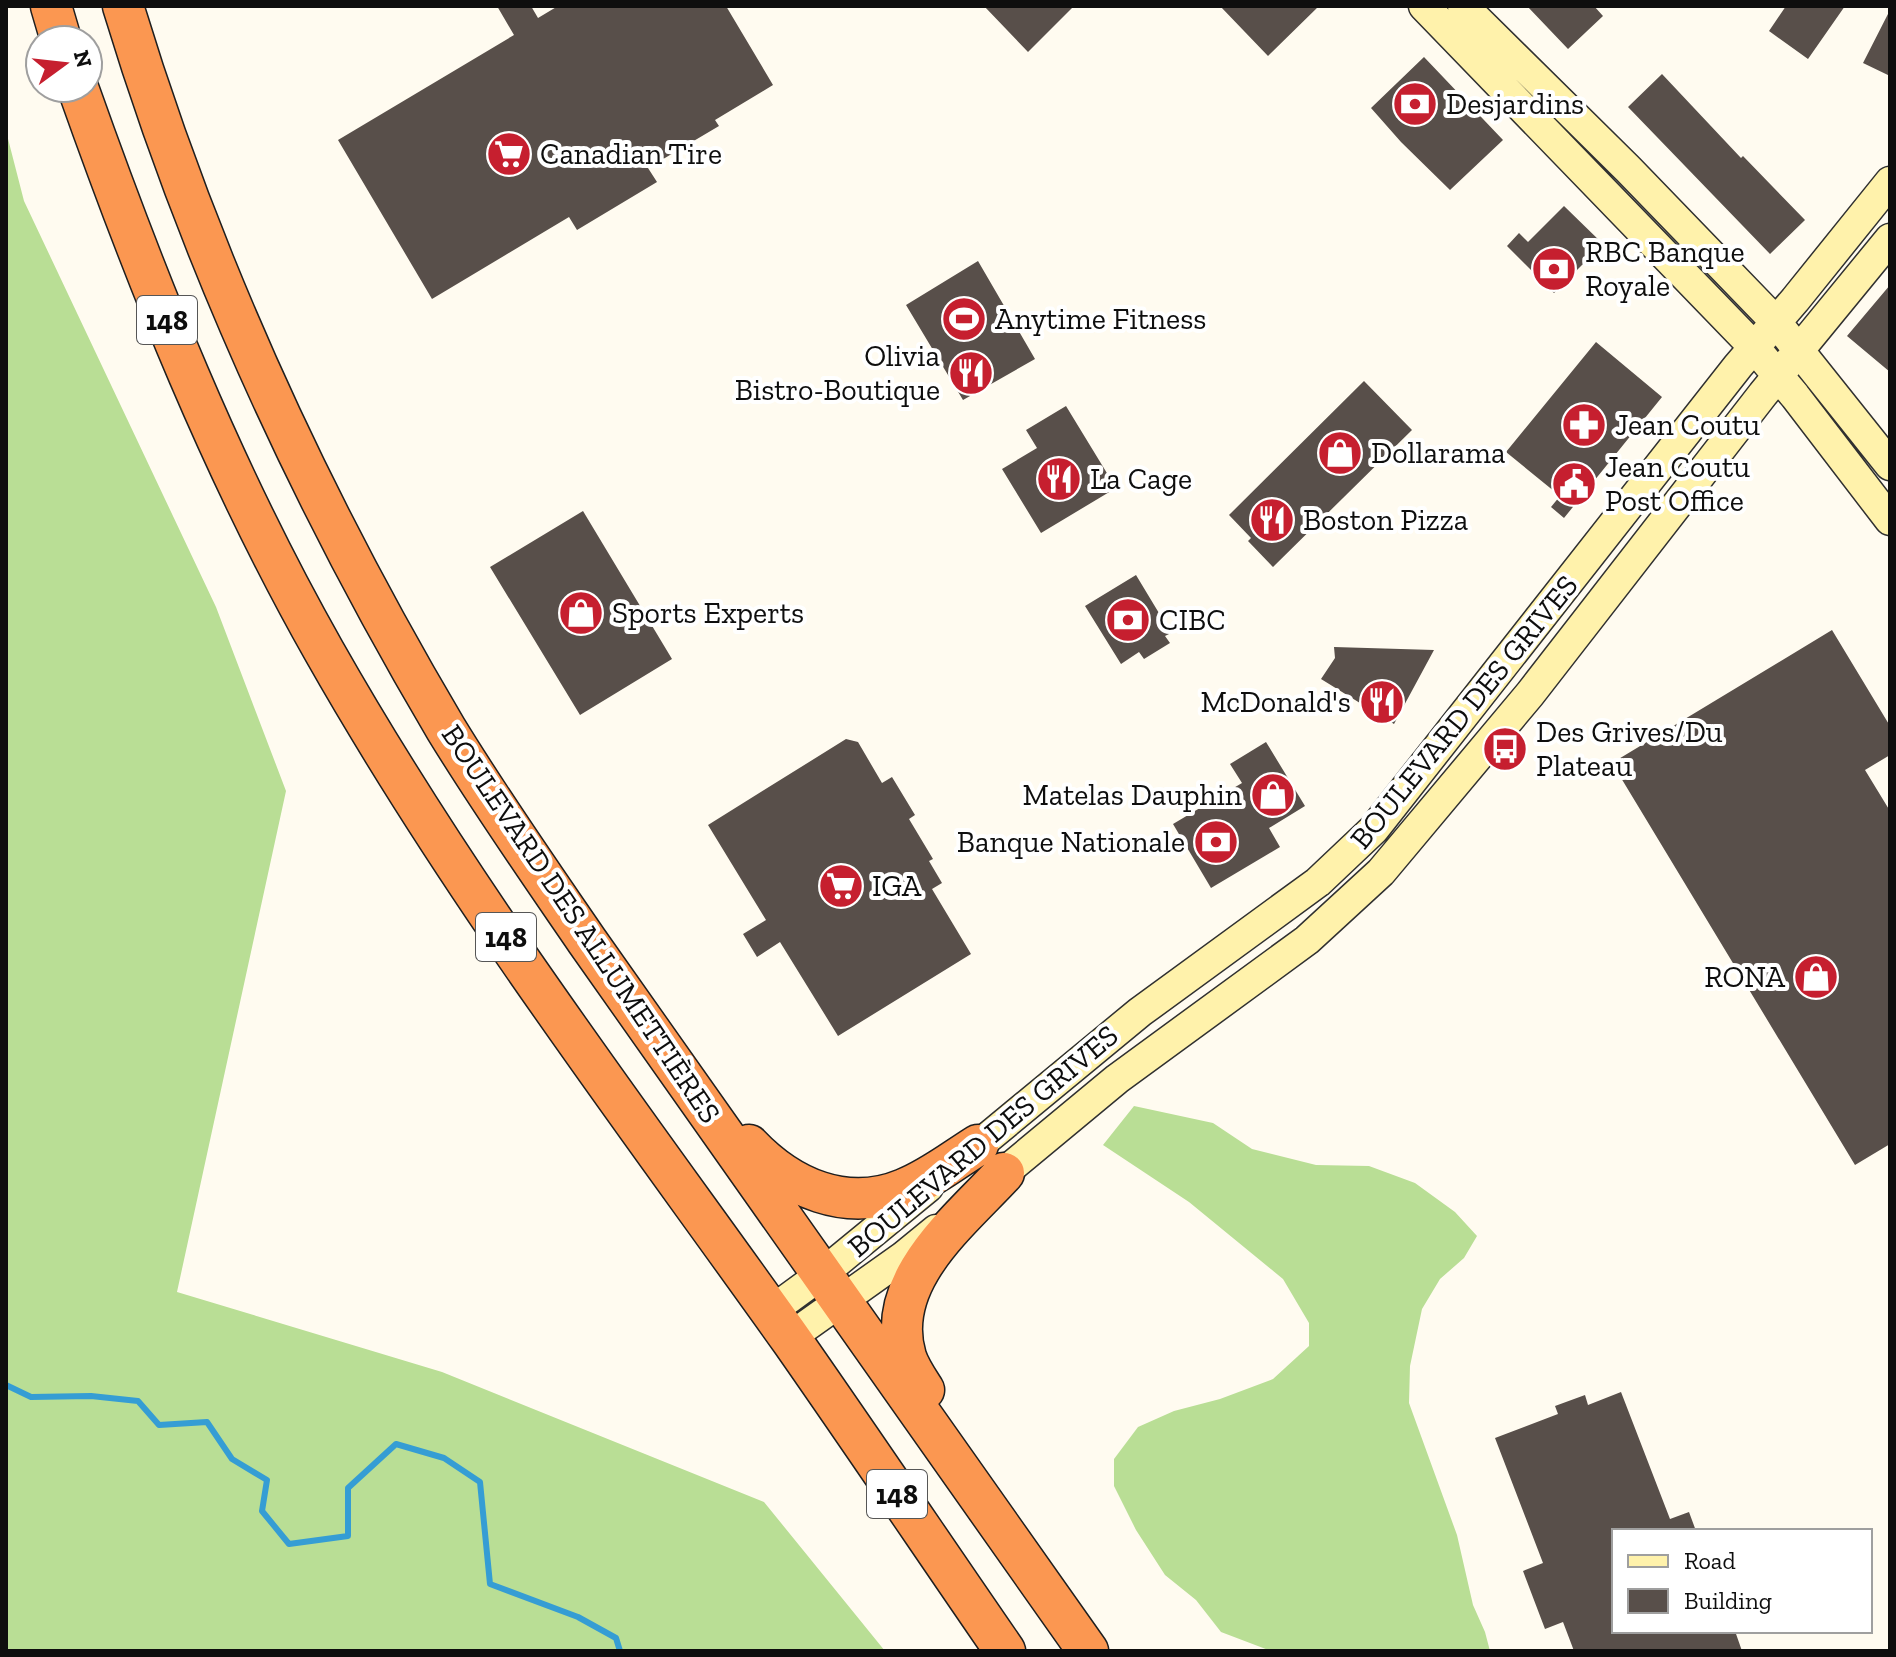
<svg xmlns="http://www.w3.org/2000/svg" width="1896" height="1657" viewBox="0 0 1896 1657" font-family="'Zilla Slab',serif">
  <rect width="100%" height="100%" fill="#fffbf0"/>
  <path fill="#b9de95" d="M 6,131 L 24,201 L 216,607 L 286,791 L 177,1292 L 442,1372 L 764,1502 L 885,1651 L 6,1651 Z
    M 1134,1106 L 1213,1123 L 1252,1149 L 1316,1165 L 1369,1166 L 1415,1183 L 1455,1212 L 1477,1236 L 1464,1258 L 1440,1279 L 1422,1309 L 1410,1366 L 1409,1403 L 1457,1535 L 1473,1605 L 1485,1632 L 1490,1651 L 1271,1651 L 1221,1632 L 1196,1600 L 1165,1575 L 1136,1530 L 1114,1486 L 1114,1459 L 1138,1427 L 1174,1411 L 1220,1399 L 1273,1379 L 1309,1346 L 1309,1323 L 1283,1279 L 1189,1202 L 1103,1145 Z"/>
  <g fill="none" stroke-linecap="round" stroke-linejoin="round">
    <path stroke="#359dd4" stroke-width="6" d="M 6,1385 L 31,1397 L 91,1396 L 138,1401 L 159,1425 L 207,1422 L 232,1459 L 267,1480 L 262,1511 L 289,1544 L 348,1536 L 348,1488 L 396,1444 L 444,1458 L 480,1482 L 490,1584 L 578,1617 L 616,1638 L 620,1651"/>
  </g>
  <path fill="#584f4a" d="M 497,6 L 531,6 L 538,18 L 558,6 L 726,6 L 773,85 L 715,120 L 719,126 L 648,168 L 657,182 L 577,230 L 569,217 L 432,299 L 338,140 L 514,35 Z
    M 984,6 L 1074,6 L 1028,52 Z
    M 1220,6 L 1319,6 L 1268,56 Z
    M 1527,6 L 1594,6 L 1603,16 L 1568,49 Z
    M 1786,6 L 1845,6 L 1808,59 L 1769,31 Z
    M 1890,10 L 1890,76 L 1863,63 Z
    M 1424,57 L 1503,140 L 1450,190 L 1401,142 L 1371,108 Z
    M 1662,74 L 1741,158 L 1743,156 L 1805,220 L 1770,254 L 1628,107 Z
    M 1564,206 L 1603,244 L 1554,293 L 1507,246 L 1519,233 L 1528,242 Z
    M 978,261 L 1035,359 L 963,400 L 906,305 Z
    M 1890,285 L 1890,372 L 1847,336 Z
    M 1596,342 L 1662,397 L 1564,518 L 1551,507 L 1560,496 L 1506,452 Z
    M 1364,381 L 1412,430 L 1273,567 L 1248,541 L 1251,538 L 1229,515 Z
    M 1066,406 L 1116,488 L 1041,533 L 1002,469 L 1037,448 L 1026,430 Z
    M 583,511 L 672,659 L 580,715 L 490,567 Z
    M 1136,575 L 1171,633 L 1165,636 L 1170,643 L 1144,659 L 1139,652 L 1121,664 L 1085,606 Z
    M 1832,630 L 1890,726 L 1890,755 L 1865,770 L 1890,811 L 1890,1144 L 1855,1165 L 1612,763 Z
    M 1334,647 L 1434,650 L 1394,724 L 1321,679 L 1335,658 Z
    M 846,739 L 858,742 L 882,783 L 892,777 L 915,815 L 909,819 L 933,859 L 929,861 L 942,883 L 932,889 L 971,954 L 838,1036 L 780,942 L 757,957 L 743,934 L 766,920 L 708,825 Z
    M 1266,742 L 1305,806 L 1269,828 L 1280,847 L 1211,888 L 1173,824 L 1242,783 L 1230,764 Z
    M 1621,1392 L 1670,1519 L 1689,1512 L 1696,1531 L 1614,1531 L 1614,1631 L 1735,1631 L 1742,1651 L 1574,1651 L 1563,1622 L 1545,1629 L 1523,1571 L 1543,1563 L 1495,1438 L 1558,1414 L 1555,1406 L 1585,1395 L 1588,1405 Z"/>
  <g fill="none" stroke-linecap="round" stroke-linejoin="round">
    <g stroke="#303030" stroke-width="33">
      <path id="secondary" d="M 1424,6 L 1754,347 L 1795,396 L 1890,520
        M 1463,6 L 1628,169 L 1776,322 L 1890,465
        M 962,1159 L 1140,1012 L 1318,882 L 1374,829 L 1738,366 L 1795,300 L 1890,182
        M 988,1186 L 1117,1079 L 1307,940 L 1381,872 L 1530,694 L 1763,394 L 1890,239
        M 770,1312 L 822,1274 L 928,1187
        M 789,1338 L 903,1257 L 936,1230"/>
    </g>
    <g stroke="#1f1f1f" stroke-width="43">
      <path id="highway" d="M 51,6 L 61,40
        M 123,6 C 200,260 311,501 446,729 C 490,801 539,871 587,941 L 1088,1651
        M 78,88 C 146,280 223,473 324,651 C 461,893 631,1115 792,1341 C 864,1444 934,1548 1005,1651
        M 749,1145 C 790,1188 846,1213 904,1189 C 930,1179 954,1160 978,1145
        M 924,1390 C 917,1379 910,1369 906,1357 C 883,1281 959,1222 1004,1173"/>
    </g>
    <use href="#secondary" stroke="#fff2ab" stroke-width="30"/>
    <use href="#highway" stroke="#fb9751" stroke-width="40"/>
  </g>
  <defs>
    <g id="bank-disc" transform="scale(2.3)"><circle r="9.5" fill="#c61f2f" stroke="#fff"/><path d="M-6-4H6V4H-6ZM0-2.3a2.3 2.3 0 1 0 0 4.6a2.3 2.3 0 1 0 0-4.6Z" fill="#fff"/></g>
    <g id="supermarket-disc" transform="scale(2.3)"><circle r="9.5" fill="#c61f2f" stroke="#fff"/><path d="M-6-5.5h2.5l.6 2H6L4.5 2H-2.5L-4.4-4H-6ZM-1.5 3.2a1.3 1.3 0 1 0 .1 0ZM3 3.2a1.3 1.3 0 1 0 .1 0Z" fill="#fff"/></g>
    <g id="stadium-disc" transform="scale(2.3)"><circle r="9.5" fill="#c61f2f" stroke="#fff"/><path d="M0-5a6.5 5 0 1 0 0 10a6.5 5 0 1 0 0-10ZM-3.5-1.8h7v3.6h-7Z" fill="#fff"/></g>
    <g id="restaurant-disc" transform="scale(2.3)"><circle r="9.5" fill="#c61f2f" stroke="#fff"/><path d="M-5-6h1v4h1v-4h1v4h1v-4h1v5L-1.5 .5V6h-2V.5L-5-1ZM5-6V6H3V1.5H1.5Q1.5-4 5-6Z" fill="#fff"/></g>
    <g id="pharmacy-disc" transform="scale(2.3)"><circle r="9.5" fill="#c61f2f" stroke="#fff"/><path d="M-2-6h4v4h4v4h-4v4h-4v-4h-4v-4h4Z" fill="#fff"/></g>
    <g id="shop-disc" transform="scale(2.3)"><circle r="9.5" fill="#c61f2f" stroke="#fff"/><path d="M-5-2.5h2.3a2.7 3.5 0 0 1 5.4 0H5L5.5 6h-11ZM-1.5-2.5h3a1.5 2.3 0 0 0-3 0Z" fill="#fff"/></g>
    <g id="civic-disc" transform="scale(2.3)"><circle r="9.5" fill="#c61f2f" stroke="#fff"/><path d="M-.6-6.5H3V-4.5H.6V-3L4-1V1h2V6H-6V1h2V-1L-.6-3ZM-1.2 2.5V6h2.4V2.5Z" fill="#fff"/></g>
    <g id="bus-disc" transform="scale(2.3)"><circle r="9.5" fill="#c61f2f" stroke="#fff"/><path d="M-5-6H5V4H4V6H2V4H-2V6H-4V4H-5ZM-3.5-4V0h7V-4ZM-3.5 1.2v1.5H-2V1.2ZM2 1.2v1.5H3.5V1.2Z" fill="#fff"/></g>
  </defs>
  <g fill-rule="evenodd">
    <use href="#bank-disc" x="1415" y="104"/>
    <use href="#supermarket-disc" x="509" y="154"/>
    <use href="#bank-disc" x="1554" y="269"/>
    <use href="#stadium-disc" x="964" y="319"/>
    <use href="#restaurant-disc" x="971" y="373"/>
    <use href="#pharmacy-disc" x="1584" y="425"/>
    <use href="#shop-disc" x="1340" y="453"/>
    <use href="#restaurant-disc" x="1059" y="479"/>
    <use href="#civic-disc" x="1574" y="484"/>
    <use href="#restaurant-disc" x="1272" y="520"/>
    <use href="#shop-disc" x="581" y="613"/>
    <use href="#bank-disc" x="1128" y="620"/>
    <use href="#restaurant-disc" x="1382" y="702"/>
    <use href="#bus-disc" x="1505" y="749"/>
    <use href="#shop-disc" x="1273" y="795"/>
    <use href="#bank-disc" x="1216" y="842"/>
    <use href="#supermarket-disc" x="841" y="886"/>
    <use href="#shop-disc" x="1816" y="977"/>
  </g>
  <g text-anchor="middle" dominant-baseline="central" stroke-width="8" stroke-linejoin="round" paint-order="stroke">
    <g fill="#fff" stroke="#565656" stroke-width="2">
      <rect x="137" y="296" width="60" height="48" rx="6"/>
      <rect x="476" y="913" width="60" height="48" rx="6"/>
      <rect x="867" y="1470" width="60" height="48" rx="6"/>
    </g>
    <g font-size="28" font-weight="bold" fill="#0e0e0e">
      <text x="167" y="320">148</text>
      <text x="506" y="937">148</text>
      <text x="897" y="1494">148</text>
    </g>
    <g font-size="30" fill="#0e0e0e" stroke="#fff" text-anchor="start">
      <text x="1446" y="104">Desjardins</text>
      <text x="540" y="154">Canadian Tire</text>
      <text x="1585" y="252">RBC Banque<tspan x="1585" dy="34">Royale</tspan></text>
      <text x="995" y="319">Anytime Fitness</text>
      <text x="940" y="356" text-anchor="end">Olivia<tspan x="940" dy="34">Bistro-Boutique</tspan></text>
      <text x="1615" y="425">Jean Coutu</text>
      <text x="1371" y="453">Dollarama</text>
      <text x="1605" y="467">Jean Coutu<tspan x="1605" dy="34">Post Office</tspan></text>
      <text x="1090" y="479">La Cage</text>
      <text x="1303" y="520">Boston Pizza</text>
      <text x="612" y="613">Sports Experts</text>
      <text x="1159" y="620">CIBC</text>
      <text x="1351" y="702" text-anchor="end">McDonald's</text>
      <text x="1536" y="732">Des Grives/Du<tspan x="1536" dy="34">Plateau</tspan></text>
      <text x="1242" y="795" text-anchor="end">Matelas Dauphin</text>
      <text x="1185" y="842" text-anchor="end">Banque Nationale</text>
      <text x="872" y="886">IGA</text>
      <text x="1785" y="977" text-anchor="end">RONA</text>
    </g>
    <g font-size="30" fill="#0e0e0e" stroke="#fff">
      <text transform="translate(1464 712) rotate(-51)">BOULEVARD DES GRIVES</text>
      <text transform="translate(581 924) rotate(56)">BOULEVARD DES ALLUMETTIÈRES</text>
      <text transform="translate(983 1141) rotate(-40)">BOULEVARD DES GRIVES</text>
    </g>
  </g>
  <rect width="1896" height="1657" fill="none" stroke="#0e0e0e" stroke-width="16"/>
  <rect x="1612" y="1529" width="260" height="104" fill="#ffffff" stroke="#9f9f9f" stroke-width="2"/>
  <rect x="1628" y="1555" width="40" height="12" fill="#fff2ab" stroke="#9f9f9f" stroke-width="2"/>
  <text x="1684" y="1569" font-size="24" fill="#0e0e0e">Road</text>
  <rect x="1628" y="1589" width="40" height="24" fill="#584f4a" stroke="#9f9f9f" stroke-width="2"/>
  <text x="1684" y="1609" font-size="24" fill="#0e0e0e">Building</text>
  <g transform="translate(64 64) rotate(75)"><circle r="38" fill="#ffffff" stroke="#9f9f9f" stroke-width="2"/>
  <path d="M0-6L14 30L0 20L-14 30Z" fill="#c61f2f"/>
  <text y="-12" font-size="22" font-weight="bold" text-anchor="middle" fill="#0e0e0e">N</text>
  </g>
</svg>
